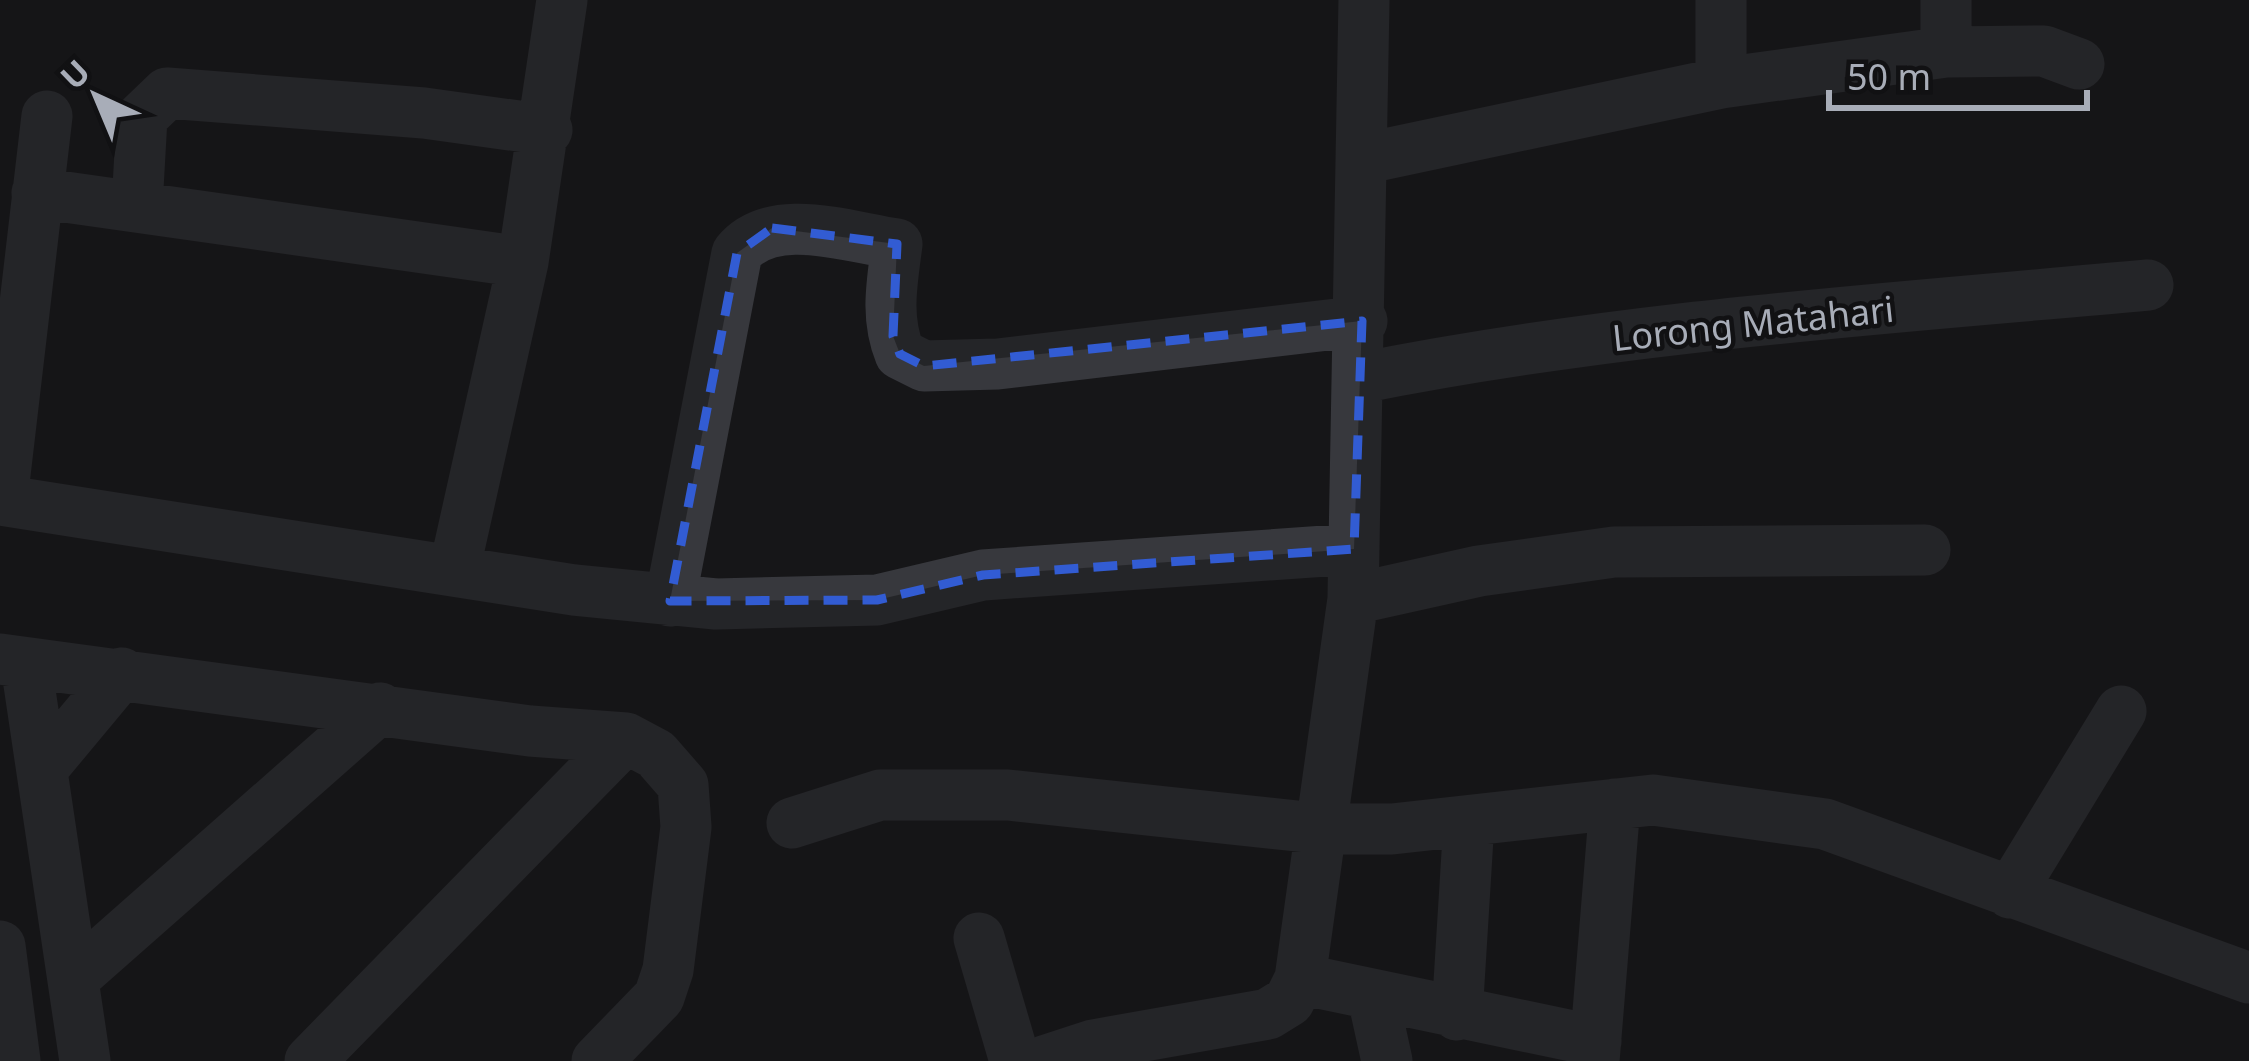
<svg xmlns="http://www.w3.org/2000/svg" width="2249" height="1061" viewBox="0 0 2249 1061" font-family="'Noto Sans',sans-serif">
  <rect width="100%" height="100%" fill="#161618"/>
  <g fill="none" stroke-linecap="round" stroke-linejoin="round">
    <path stroke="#37383d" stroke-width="51" d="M 1721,0 L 1721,83
      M 1946,0 L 1946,52 L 2044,51 L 2079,64
      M 1362,159 L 1721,83 L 1946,52
      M 37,193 L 523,262
      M 137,206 L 142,117 L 167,93 L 424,113 L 547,130
      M 1360,378 C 1619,326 1885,309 2148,285
      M 0,500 L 574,590 L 716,604 L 877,600 L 983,575 L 1354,549
      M 2,500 L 47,116
      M 454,571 L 523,262 L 562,0
      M 1353,599 L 1479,571 L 1614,552 L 1925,550
      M 670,601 L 737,253 C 772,210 848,237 897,244 C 892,283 885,317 900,354 L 924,366 L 998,364 L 1362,321
      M 0,659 L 530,731 L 626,738 L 656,754 L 683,785 L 686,827 L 668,970 L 659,997 L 597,1061
      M 26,664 L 85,1061
      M 42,769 L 122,673
      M 792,823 L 880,795 L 1008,795 L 1325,829 L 1392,829 L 1653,800 L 1825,824 L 2249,978
      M 2010,893 L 2121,711
      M 979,938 L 1015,1061
      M 0,946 L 15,1061
      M 75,977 L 380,708
      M 1300,979 L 1596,1041
      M 1373,997 L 1387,1061
      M 1457,1015 L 1469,821
      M 310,1061 L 626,738
      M 1044,1061 L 1093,1045 L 1268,1014 L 1289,1001 L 1300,979 L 1353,599 L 1364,0
      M 1594,1061 L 1615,804"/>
  </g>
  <path d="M0 0H2249V1061H0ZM 772,228 L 897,244 L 893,336 L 900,354 L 924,366 L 1362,321 L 1354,549 L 983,575 L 877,600 L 670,601 L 737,253 Z" fill="#161618" fill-opacity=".55" fill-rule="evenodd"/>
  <path fill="none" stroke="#325cd3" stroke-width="9" stroke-dasharray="24 15" stroke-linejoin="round" d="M 772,228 L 897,244 L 893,336 L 900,354 L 924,366 L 1362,321 L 1354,549 L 983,575 L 877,600 L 670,601 L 737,253 Z"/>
  <g text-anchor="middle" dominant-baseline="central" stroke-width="9" stroke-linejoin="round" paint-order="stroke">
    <g font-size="36" fill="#a8adb8" stroke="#111113">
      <text transform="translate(1753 323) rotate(-6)">Lorong Matahari</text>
    </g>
  </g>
  <g transform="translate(96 96) rotate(316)" stroke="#111113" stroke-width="9" paint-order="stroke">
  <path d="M0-9L21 45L0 30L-21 45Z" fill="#a8adb8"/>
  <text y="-18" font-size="33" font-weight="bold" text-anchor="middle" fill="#a8adb8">U</text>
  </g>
  <path d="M1829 90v18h258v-18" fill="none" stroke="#a8adb8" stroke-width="6"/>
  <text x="1847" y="90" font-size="36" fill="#a8adb8" stroke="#111113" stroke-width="9" paint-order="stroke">50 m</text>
</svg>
